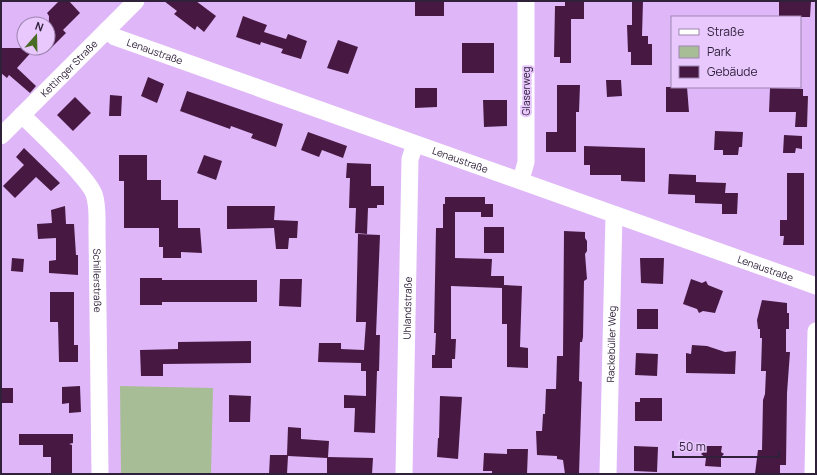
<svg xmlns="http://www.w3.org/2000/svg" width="817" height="475" viewBox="0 0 817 475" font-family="Manrope,sans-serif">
  <rect width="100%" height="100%" fill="#dfb7f8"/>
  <path fill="#a7bd96" d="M 120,386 L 213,388 L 211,474 L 121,474 Z"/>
  <path fill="#471942" d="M 59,1 L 69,1 L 80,13 L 63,30 L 66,33 L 48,51 L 49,16 L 47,13 Z
    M 164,1 L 196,1 L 216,16 L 204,32 L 197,26 L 195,30 L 174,14 L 177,11 Z
    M 415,1 L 444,1 L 444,16 L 415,16 Z
    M 565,1 L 584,1 L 584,19 L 571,19 L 571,63 L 560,63 L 560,57 L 554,57 L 555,6 L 565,6 Z
    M 632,1 L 643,1 L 642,36 L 648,36 L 648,44 L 652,44 L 652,65 L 631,65 L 631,52 L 628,52 L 627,25 L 632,25 Z
    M 779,1 L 811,1 L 810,17 L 779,17 Z
    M 243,16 L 267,25 L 264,32 L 286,39 L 288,34 L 307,41 L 301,59 L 281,53 L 283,49 L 261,42 L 260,45 L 236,37 Z
    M 338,40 L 358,47 L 348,74 L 327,68 Z
    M 462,43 L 494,43 L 494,73 L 462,73 Z
    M 1,48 L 35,48 L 17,68 L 36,86 L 30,93 L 9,75 L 7,78 L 1,73 Z
    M 148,77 L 164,84 L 157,103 L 141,96 Z
    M 606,80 L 621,80 L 622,96 L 607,97 Z
    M 557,85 L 580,85 L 579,112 L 576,112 L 576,152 L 546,152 L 546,132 L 557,132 Z
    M 666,87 L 687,87 L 689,112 L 666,112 Z
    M 415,88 L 437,88 L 437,107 L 415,108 Z
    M 770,88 L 803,89 L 803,96 L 808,96 L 807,127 L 795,127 L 796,112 L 769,112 Z
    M 187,91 L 283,124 L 276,147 L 251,138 L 253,134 L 231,126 L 230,129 L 180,111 Z
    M 110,95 L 122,96 L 121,116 L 109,116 Z
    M 75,97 L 91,113 L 73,131 L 57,115 Z
    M 483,100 L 507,100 L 507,126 L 484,127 Z
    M 715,131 L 743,132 L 742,147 L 739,147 L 738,155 L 723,155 L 723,150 L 714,150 Z
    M 308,132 L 347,146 L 343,158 L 322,150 L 319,157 L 301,150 Z
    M 784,135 L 802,136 L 802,149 L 796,148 L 795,153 L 783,153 Z
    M 584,146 L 645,148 L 645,182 L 621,181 L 621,175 L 590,175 L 590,165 L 584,165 Z
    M 24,148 L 60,183 L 51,191 L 36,177 L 15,198 L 3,186 L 24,165 L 16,157 Z
    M 119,155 L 147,155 L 147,180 L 161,180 L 161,200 L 178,200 L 178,228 L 200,228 L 202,253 L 181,252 L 181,258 L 163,258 L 163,247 L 159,247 L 159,228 L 124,228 L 124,181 L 119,181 Z
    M 204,155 L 222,161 L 216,180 L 197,173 Z
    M 347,163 L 371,164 L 371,186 L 384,186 L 384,205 L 377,205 L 377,208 L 368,208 L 367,234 L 355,233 L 356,208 L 349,208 L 350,178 L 346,178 Z
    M 787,173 L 804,173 L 804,245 L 783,245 L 784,236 L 780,236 L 780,220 L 787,220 Z
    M 669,174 L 696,175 L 696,182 L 726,183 L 725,193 L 738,193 L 737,214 L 722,214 L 722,204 L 695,203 L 695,195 L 668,194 Z
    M 445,197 L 485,197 L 485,204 L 493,204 L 493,217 L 481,217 L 481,212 L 455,212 L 455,258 L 492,259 L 491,276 L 504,276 L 504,285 L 522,286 L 520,347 L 528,348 L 528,368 L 507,367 L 507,324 L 502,324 L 502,288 L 451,286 L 451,339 L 456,339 L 455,359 L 452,359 L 452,368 L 432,368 L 432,355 L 435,355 L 436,333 L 434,333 L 436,228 L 443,228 L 443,204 L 445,204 Z
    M 65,206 L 66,224 L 74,224 L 76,255 L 78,255 L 78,275 L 49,273 L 49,261 L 56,260 L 56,238 L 38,239 L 37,224 L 52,223 L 51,210 Z
    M 227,206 L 275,206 L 274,220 L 298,221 L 297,238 L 289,238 L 288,249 L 276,249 L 274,228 L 227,229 Z
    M 484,227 L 504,227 L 504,253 L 484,253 Z
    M 564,231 L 585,232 L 585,238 L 587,241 L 587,251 L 585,254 L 587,279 L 584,281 L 583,337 L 582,342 L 580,342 L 579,381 L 582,382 L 579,474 L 565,474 L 563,460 L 557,459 L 557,456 L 537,455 L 536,431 L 542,431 L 543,414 L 545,414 L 546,389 L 556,389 L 557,356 L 563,356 Z
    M 358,234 L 380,235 L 376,335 L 380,335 L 379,371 L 377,371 L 375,433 L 354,432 L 355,408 L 344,408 L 344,395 L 366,396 L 366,371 L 361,371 L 361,363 L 318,362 L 319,343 L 341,343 L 341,349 L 364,350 L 366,322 L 356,322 Z
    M 12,258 L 24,259 L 23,272 L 11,271 Z
    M 640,258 L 664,258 L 663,284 L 641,283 Z
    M 140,278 L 162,278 L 162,280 L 257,280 L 257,302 L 162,302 L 162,305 L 140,305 Z
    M 280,279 L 302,279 L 301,307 L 279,306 Z
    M 691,279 L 702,283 L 706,281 L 708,285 L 723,291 L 715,313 L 703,311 L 699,313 L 697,309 L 683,304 Z
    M 50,292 L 74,292 L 74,345 L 78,345 L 78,362 L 59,362 L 58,322 L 50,322 Z
    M 762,300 L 787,303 L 787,313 L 789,313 L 789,329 L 786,329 L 786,352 L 790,352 L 787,393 L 786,465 L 780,465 L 780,474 L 755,474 L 758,450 L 762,450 L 763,400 L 765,394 L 766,371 L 761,371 L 762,338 L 760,338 L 760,329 L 758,329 L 757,320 Z
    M 637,309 L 658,309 L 658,329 L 637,329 Z
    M 251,341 L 251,363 L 163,364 L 163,376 L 141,376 L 140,350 L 178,349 L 178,342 Z
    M 692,345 L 707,346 L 725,352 L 736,351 L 735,374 L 686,373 L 686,353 L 691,354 Z
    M 636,353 L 658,354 L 657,376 L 635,375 Z
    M 80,386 L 81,412 L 69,413 L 69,403 L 62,404 L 62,387 Z
    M 1,388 L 13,388 L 13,403 L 1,403 Z
    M 229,395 L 251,396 L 250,422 L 229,422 Z
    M 440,396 L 462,397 L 458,459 L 437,457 L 438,438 L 439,438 Z
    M 640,398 L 662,398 L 662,421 L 635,421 L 635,402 L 640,402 Z
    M 288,427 L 301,428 L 301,439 L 329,441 L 328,457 L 373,458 L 372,474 L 327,474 L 327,458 L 288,456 L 287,474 L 269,474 L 270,455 L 287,455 Z
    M 19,434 L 73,434 L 73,443 L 69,444 L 72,445 L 72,474 L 51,474 L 51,457 L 43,457 L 43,445 L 19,445 Z
    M 634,446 L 658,447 L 657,472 L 634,471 Z
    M 706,446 L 722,446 L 721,452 L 724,454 L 721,457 L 721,467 L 705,466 L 706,458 L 701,454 L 706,449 Z
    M 507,449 L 528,449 L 527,474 L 492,474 L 492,471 L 483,471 L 484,453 L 507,454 Z"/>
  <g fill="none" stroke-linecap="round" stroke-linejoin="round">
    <g stroke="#fff" stroke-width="17">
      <path id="s1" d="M 107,30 L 115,37 L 816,286"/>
      <path id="s2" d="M 22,115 C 38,131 87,176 94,194 C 98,205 97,219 97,230 L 100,474"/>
      <path id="s3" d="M 1,136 L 136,1"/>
      <path d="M 521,180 L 526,162 L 526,1"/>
      <path id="s4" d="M 404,474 L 410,159 L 415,144"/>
      <path id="s5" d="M 608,474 L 614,215"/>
      <path d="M 813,474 L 816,331"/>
    </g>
  </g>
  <g text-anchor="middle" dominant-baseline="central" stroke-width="4" stroke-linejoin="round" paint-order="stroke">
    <g font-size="10" fill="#30213a" stroke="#e8c8fd">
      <text stroke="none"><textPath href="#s1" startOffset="53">Lenaustraße</textPath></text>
      <text stroke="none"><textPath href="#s3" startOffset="96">Kettinger Straße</textPath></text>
      <text transform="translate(526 91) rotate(-90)">Glaserweg</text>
      <text stroke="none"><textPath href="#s1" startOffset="377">Lenaustraße</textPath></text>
      <text stroke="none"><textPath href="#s1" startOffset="701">Lenaustraße</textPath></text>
      <text stroke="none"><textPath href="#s2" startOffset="194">Schillerstraße</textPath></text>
      <text stroke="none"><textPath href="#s4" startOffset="166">Uhlandstraße</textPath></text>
      <text stroke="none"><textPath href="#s5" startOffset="130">Rackebüller Weg</textPath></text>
    </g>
  </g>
  <rect width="817" height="475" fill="none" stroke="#30213a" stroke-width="4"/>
  <rect x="671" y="16" width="130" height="72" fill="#e8c8fd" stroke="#9e85af"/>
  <rect x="679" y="29" width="20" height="6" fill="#ffffff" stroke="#9e85af"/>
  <text x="707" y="36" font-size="12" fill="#30213a">Straße</text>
  <rect x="679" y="46" width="20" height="12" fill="#a7bd96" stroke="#9e85af"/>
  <text x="707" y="56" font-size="12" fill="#30213a">Park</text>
  <rect x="679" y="66" width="20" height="12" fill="#471942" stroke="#9e85af"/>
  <text x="707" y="76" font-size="12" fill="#30213a">Gebäude</text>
  <g transform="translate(36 36) rotate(20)"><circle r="19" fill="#e8c8fd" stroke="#9e85af"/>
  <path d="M0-3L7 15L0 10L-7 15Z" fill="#496c25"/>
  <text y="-6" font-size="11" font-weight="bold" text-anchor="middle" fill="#30213a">N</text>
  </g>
  <path d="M673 451v6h106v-6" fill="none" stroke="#30213a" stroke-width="2"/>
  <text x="679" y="451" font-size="12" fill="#30213a" stroke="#e8c8fd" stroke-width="3" paint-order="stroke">50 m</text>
</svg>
